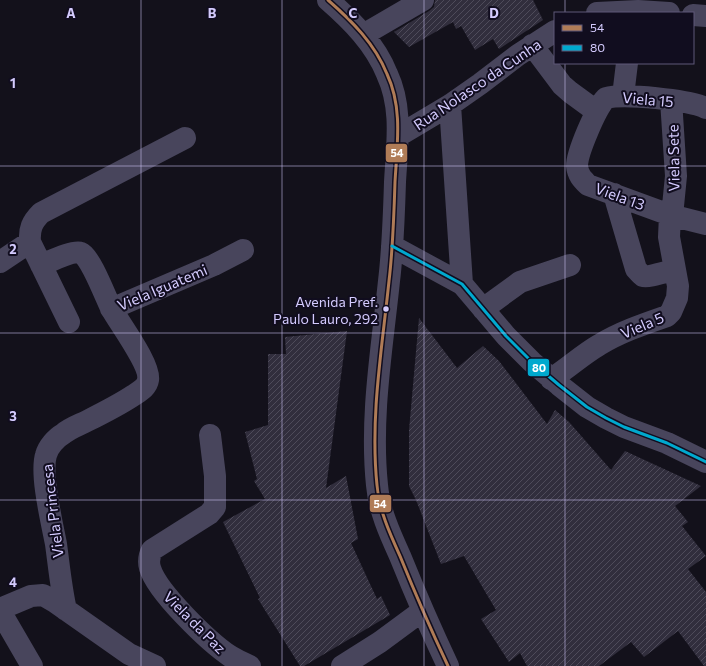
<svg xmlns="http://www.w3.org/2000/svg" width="706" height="666" viewBox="0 0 706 666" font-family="Commissioner,sans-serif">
  <defs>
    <pattern id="building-hatch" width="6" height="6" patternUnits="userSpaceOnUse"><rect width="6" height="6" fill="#312e3d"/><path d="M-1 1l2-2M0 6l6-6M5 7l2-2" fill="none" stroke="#4e4b5a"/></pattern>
  </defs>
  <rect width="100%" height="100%" fill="#13111b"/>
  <path fill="url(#building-hatch)" d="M 435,0 L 533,0 L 543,20 L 499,49 L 493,39 L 475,50 L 461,26 L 456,29 L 453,22 L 409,47 L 394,32 L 429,11 L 434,7 Z
    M 419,318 L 457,368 L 483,346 L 499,361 L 547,424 L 555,410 L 569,422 L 611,470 L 625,451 L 701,486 L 675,506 L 688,522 L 682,526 L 706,556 L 688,569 L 706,592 L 706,666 L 704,666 L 678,631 L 644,657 L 631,642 L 599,666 L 527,666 L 520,653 L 509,662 L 481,619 L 496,610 L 464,556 L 441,564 L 416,500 L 409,486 L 409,430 Z
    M 347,331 L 326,488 L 346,476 L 358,539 L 351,543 L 377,599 L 381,596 L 390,615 L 304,666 L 300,666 L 258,599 L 260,598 L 223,522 L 265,499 L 254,481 L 257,479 L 245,432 L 268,425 L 268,354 L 286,354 L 285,337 Z"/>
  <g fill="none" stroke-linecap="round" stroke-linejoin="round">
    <path stroke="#48455c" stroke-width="22" d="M 328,0 C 352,21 375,44 387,74 C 403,108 397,145 395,182 C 394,215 393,248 389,281 C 382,349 370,417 377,485 C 379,510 390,534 400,556 C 415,593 431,630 448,666
      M 597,13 L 638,11 L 669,13
      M 693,15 L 706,16
      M 363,35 L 423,0
      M 532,45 L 562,85 L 570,92 L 596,111
      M 623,96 L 627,63
      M 450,105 L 462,284
      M 706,108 C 689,100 624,93 606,98 C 596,108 577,153 577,166 C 578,175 582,179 588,185 L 670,215 L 706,224
      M 398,136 L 450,105 L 480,84 L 518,55 L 555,31
      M 614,194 L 636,269 C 638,271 640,274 643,276 C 648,278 668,271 675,270
      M 392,246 L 462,284 L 506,336 L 532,362 L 559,385 L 587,407 L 606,418 L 624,427 L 667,443 L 706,462
      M 0,262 L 30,242
      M 41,265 C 49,262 73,250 81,253 C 90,256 106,298 111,308 C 119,323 151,365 148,380 C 147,387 140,391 134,395 C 119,405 103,413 87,421 C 79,425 70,428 63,434 C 56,438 48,447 46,455 C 40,474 52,523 56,544 C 59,566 61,588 66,610
      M 111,309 L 214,265 L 243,250
      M 483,309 L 520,282 L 570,265
      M 69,322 L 30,242 C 29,229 32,222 41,213 L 185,138
      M 551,379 C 568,368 582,355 599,345 C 620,332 644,324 667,316 L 671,312 L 677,298 L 678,286 L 669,237 L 670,215 L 673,206 L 676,176 L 671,100
      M 210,435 L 215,476 L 215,507 L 209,514 L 152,550 C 149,556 148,561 150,568 C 157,592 209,642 230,656 C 236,660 243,663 250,666
      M 0,609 L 31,596 L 43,595 L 55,602 L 129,654 L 155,666
      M 0,611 L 32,666
      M 342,666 L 380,642 L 422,611"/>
    <g stroke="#110d1f" stroke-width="6">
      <path id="bus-1" d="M 328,0 C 352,21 375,44 387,74 C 403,108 397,145 395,182 C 394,215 393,248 389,281 C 382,349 370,417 377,485 C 379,510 390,534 400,556 C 415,593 431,630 448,666"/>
    </g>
    <g stroke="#110d1f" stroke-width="6">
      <path id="bus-2" d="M 392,246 L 462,284 L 506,336 L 532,362 L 559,385 L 587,407 L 606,418 L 624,427 L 667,443 L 706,462"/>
    </g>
    <use href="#bus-1" stroke="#b07c57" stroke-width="3"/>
    <use href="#bus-2" stroke="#00a9ce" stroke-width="3"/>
  </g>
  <path fill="none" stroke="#d4cbfe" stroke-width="1" stroke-opacity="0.55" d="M 141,0 L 141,666M 282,0 L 282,666M 424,0 L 424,666M 565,0 L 565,13M 565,63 L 565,666M 0,166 L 706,166M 0,333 L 706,333M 0,500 L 706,500"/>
  <circle fill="#d4cbfe" stroke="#110d1f" stroke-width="1.5" cx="386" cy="309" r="3.5"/>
  <g text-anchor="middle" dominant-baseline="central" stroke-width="4" stroke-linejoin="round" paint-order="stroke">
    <g font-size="14" fill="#d4cbfe" stroke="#110d1f" text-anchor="end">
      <text x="378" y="301">Avenida Pref.<tspan x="378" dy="17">Paulo Lauro, 292</tspan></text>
    </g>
    <g font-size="15" fill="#d4cbfe" stroke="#110d1f">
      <text transform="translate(477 84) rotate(-34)">Rua Nolasco da Cunha</text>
      <text transform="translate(648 99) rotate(5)">Viela 15</text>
      <text transform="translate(673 158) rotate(-91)">Viela Sete</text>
      <text transform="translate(620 196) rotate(20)">Viela 13</text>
      <text transform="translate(162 287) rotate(-23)">Viela Iguatemi</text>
      <text transform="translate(642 325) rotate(-23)">Viela 5</text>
      <text transform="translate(52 511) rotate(-97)">Viela Princesa</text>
      <text transform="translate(195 622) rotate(45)">Viela da Paz</text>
    </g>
  </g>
  <g font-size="13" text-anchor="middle" font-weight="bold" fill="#d4cbfe" stroke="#110d1f" stroke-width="4" stroke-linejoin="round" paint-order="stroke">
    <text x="71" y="18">A</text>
    <text x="212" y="18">B</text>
    <text x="353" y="18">C</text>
    <text x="494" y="18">D</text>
    <text x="13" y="88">1</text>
    <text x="13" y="254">2</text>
    <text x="13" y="421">3</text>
    <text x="13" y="587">4</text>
  </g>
  <g stroke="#110d1f" stroke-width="1.5">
    <rect x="385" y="143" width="23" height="20" rx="4" fill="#b07c57"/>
    <rect x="527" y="358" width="23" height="19" rx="4" fill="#00a9ce"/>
    <rect x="369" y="494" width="23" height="19" rx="4" fill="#b07c57"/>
  </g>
  <g font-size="11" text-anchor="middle" font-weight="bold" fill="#fff">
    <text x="397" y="157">54</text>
    <text x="539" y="372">80</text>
    <text x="380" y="508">54</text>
  </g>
  <rect x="554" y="12" width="140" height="52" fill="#110d1f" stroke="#5f5978"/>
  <rect x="562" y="25" width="20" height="6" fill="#b07c57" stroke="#5f5978"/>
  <text x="590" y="32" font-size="12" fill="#d4cbfe">54</text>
  <rect x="562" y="45" width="20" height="6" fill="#00a9ce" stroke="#5f5978"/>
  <text x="590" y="52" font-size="12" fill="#d4cbfe">80</text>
</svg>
